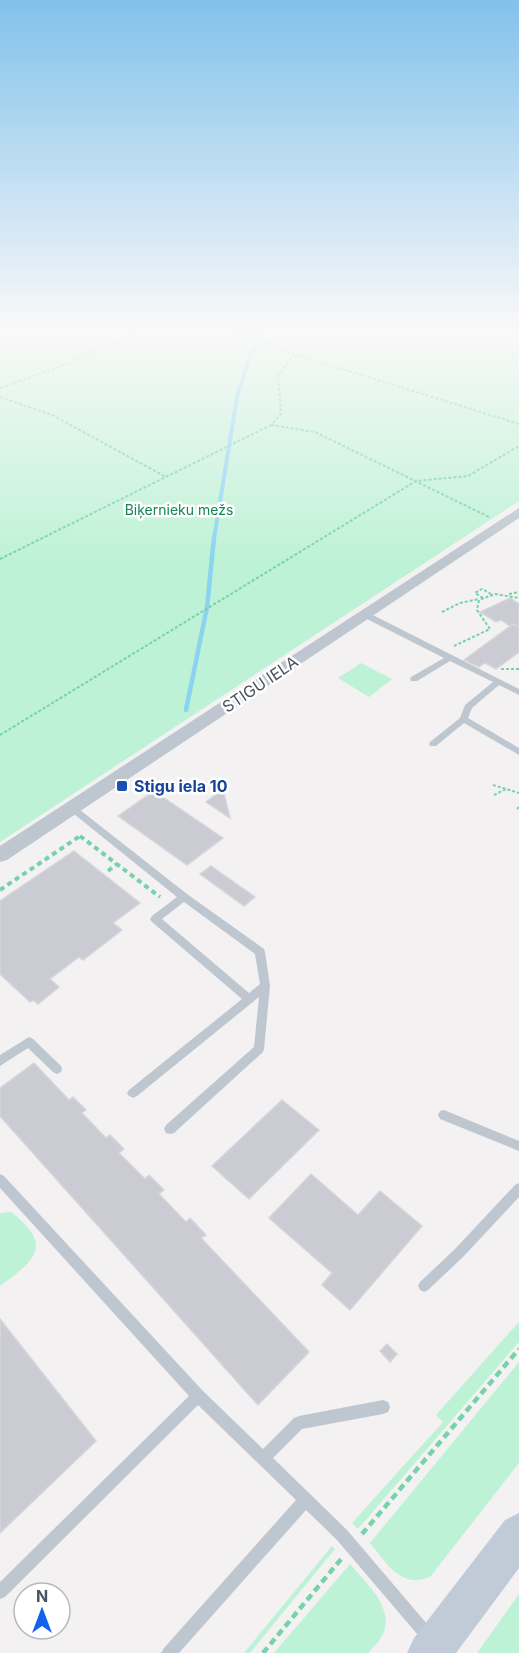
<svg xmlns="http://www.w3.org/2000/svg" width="519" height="1653" viewBox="0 0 519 1653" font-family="Inter,sans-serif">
  <rect width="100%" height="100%" fill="#f3f1f1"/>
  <path fill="#bef2d6" d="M 0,329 L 519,329 L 519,501 L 0,842 Z
    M 361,663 L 392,679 L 369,697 L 338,678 Z
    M 11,1212 C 18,1217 23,1222 28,1228 C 51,1253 18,1272 0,1286 L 0,1213 Z
    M 519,1322 L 519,1342 L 358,1529 L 352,1523 L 443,1422 L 436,1415 Z
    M 519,1362 L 519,1463 L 430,1577 C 400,1589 387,1563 370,1543 Z
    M 332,1546 L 335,1549 L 250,1653 L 244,1653 Z
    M 350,1564 C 365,1582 395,1608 383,1634 C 380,1641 373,1647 368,1653 L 274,1653 Z
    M 519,1594 L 519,1653 L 477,1653 Z"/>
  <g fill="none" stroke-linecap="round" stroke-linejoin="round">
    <path stroke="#8ad4f0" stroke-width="4" d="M 214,539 L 237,397 L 249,358 L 266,329"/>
    <path stroke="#8ad4f0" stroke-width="4.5" d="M 186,710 L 207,607 L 214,538"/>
  </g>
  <path fill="#cbccd3" stroke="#d5d6dc" stroke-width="1.5" d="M 510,598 L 519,604 L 519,627 L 513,624 L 510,626 L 501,620 L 496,622 L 480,612 Z
    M 513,624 L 519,627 L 519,652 L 496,669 L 485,663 L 479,667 L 464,660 Z
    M 223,789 L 230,818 L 206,802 Z
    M 154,791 L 223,838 L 187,865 L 118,816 Z
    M 74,851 L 140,903 L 113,923 L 122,930 L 83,960 L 79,957 L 50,979 L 59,987 L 38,1004 L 33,1000 L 30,1002 L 0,974 L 0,901 Z
    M 211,866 L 255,897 L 244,906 L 200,874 Z
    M 34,1063 L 69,1100 L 73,1097 L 86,1110 L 82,1113 L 106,1138 L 110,1135 L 124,1149 L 119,1153 L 145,1179 L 149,1175 L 164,1190 L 159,1194 L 186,1222 L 190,1218 L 206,1235 L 201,1238 L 309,1352 L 258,1405 L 0,1116 L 0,1088 Z
    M 282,1100 L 319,1130 L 249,1199 L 212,1166 Z
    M 311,1174 L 358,1215 L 380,1191 L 422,1226 L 350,1310 L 322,1285 L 332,1273 L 269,1218 Z
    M 0,1319 L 96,1441 L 0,1533 Z
    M 387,1344 L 397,1354 L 390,1362 L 380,1351 Z"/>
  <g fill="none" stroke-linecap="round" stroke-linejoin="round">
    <path stroke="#75d2aa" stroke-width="2" stroke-dasharray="3 2" stroke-linecap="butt" d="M 222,329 L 258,337 L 272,347 L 519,424
      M 0,388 L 65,365 L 145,329
      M 0,397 L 52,415 L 166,477
      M 271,425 L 315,432 L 489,517
      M 0,559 L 271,425 L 281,414 L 278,375 L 296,353
      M 509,594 L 519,592
      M 483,598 L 475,593 L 482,589 L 491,594
      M 442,612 L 460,603 L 479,599
      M 454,646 L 490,629 L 477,610 L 479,600 L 495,594 L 519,598
      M 501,669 L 519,669
      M 0,735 L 416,481 L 468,476 L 519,446
      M 493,785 L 519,793
      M 494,795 L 506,789
      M 517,809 L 519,807"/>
    <path stroke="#75d2aa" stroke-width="4" stroke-dasharray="5 4" stroke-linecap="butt" d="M 80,836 L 160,897
      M 108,871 L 117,864
      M 0,890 L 80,836"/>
    <path stroke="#75d2aa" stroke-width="4.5" stroke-dasharray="7 4.5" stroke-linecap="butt" d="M 362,1534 L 519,1349
      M 263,1653 L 342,1558"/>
    <path fill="#bec7d0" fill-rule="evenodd" d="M 361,612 L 367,612 L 519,689 L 519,695 L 499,685 L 472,708 L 468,718 L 519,748 L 519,755 L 464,723 L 436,746 L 430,746 L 429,744 L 430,742 L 460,718 L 465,705 L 493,682 L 450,661 L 417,681 L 411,681 L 410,679 L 411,677 L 444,658 L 361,616 Z
      M 72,805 L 75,806 L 187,894 L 264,949 L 265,952 L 270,986 L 264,1049 L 263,1052 L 174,1133 L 170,1134 L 166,1133 L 164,1129 L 166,1125 L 254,1047 L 259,997 L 137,1096 L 133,1098 L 129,1096 L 127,1093 L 129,1090 L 242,999 L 152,922 L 150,919 L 152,916 L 177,897 L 69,810 L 68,808 L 69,806 ZM 184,902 L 255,954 L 260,984 L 249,993 L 162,919 Z
      M 29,1037 L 33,1039 L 61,1066 L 62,1069 L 61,1072 L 57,1074 L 53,1072 L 28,1048 L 0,1066 L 0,1055 Z
      M 444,1110 L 519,1141 L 519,1151 L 440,1119 L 438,1115 L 440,1111 Z
      M 0,1174 L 4,1176 L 203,1391 L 263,1449 L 294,1418 L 299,1416 L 383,1400 L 388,1402 L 390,1407 L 388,1412 L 383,1414 L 302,1429 L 273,1458 L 347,1530 L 433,1631 L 436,1636 L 433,1641 L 428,1644 L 423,1641 L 337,1540 L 306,1510 L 179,1653 L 161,1653 L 164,1648 L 296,1500 L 198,1405 L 5,1597 L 0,1599 L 0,1582 L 189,1396 L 0,1188 Z
      M 519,1183 L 519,1197 L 463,1257 L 428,1290 L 424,1292 L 420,1290 L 418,1286 L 420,1282 L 455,1249 L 515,1185 Z"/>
    <path fill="#bec7d0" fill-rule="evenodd" d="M 519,508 L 519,518 L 7,860 L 0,862 L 0,846 Z"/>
    <path fill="#c1cbd8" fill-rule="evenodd" d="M 519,1513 L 519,1568 L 456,1653 L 407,1653 L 414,1638 L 505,1520 Z"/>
  </g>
  <linearGradient id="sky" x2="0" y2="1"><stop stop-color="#82c1eb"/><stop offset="0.59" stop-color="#faf9f9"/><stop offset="1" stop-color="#faf9f9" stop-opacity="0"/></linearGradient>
  <rect width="519" height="560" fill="url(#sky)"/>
  <rect fill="#1a4fb4" stroke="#fff" stroke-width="2" x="116" y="780" width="12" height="12" rx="3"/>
  <g text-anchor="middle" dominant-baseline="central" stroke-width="5" stroke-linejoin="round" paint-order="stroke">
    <g font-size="14" fill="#138654" stroke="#fff">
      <text x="179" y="509">Biķernieku mežs</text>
    </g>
    <g font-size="16" fill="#48535f" stroke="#fff">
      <text transform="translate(260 684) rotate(-34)">STIGU IELA</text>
    </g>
    <g font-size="16" font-weight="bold" fill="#164399" stroke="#fff" text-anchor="start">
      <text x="134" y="786">Stigu iela 10</text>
    </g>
  </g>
  <g transform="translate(42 1611)"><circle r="28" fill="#ffffff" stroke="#b6babf" stroke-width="1.5"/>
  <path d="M0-4.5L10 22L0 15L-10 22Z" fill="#1162ed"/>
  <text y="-9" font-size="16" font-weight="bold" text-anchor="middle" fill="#48535f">N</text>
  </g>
</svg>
